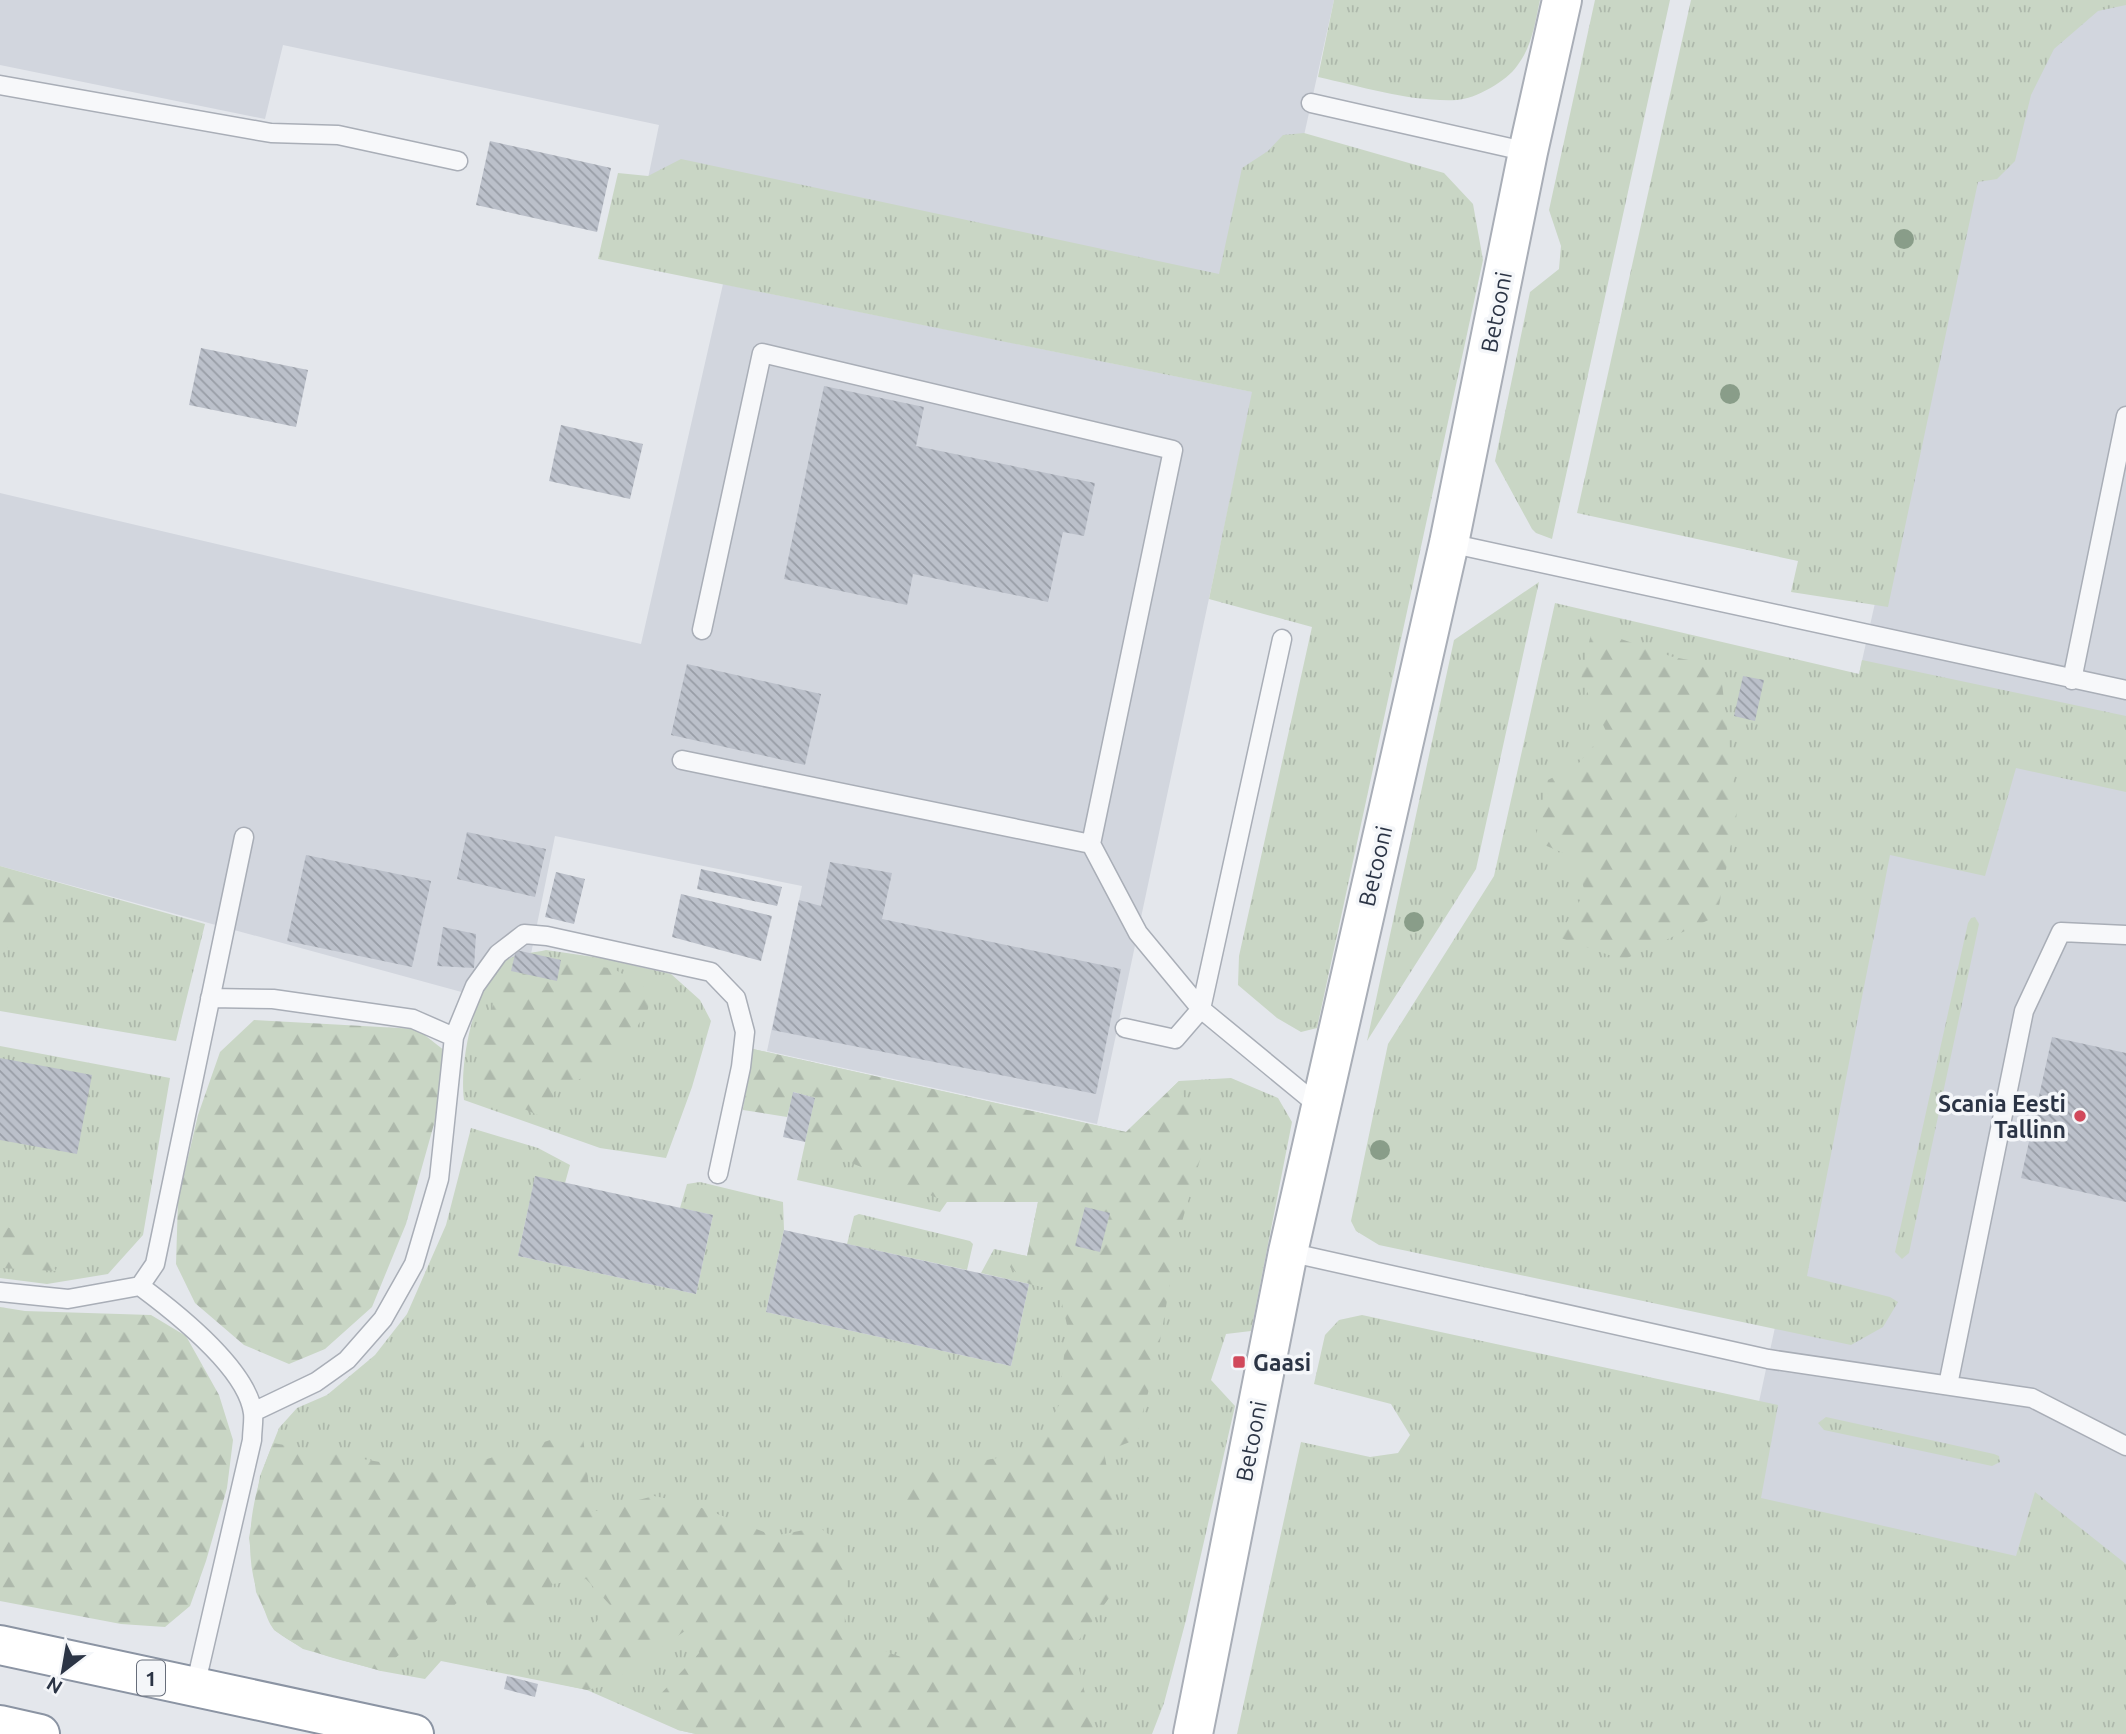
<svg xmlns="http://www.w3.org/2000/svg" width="2126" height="1734" viewBox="0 0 2126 1734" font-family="Ubuntu,sans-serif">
  <defs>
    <pattern id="grass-tufts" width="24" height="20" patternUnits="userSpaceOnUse" patternTransform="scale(1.75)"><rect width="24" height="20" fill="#c9d6c5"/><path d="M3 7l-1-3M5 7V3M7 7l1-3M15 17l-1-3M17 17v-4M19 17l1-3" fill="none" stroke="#adb8ab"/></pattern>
    <pattern id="forest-firs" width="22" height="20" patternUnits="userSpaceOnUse" patternTransform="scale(1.75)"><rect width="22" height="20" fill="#c9d6c5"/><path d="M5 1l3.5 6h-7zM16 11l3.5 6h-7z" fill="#adb8ab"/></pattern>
    <pattern id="building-back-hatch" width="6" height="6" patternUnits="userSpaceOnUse" patternTransform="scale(1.75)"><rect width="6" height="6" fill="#bbc0ca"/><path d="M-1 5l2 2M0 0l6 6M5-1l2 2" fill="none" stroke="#989da6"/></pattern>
  </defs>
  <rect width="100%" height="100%" fill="#e4e7ec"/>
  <path fill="#d2d6de" d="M 0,0 L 1334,0 L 1299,158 L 1268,318 L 646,188 L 659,125 L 283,45 L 265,119 L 0,65 Z
    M 2011,0 L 2126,0 L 2126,1604 L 1734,1518 L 1914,681 L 1859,674 Z
    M 723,284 L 1253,392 L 1097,1124 L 767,1051 L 802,886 L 555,836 L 520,1008 L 0,866 L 0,493 L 641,644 Z"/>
  <path fill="url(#grass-tufts)" d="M 1334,0 L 1540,0 C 1535,23 1532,47 1517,66 C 1507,81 1475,99 1457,100 C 1410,102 1363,87 1318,77 Z
    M 1595,0 L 1670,0 L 1552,539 L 1536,533 L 1532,529 L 1495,461 L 1530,292 L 1559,269 L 1561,246 L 1549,210 Z
    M 1691,0 L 2126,0 L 2126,5 L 2098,11 L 2054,49 L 2031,95 L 2015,161 L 1997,179 L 1978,182 L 1888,607 L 1791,592 L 1798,561 L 1577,513 Z
    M 1304,133 L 1444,173 L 1473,204 L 1483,260 L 1317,1028 L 1301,1032 L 1277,1018 L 1238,985 L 1239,956 L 1312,627 L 1209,599 L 1252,392 L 598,259 L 618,173 L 648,176 L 681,159 L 1219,274 L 1242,168 L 1268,151 L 1283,135 Z
    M 1539,582 L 1476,869 L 1367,1041 L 1454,640 Z
    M 1555,603 L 1859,674 L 1862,660 L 2126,716 L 2126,792 L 2016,768 L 1985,876 L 1890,855 L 1807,1276 L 1890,1297 L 1898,1302 L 1883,1327 L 1851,1345 L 1379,1245 L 1356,1231 L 1351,1221 L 1388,1044 L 1494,876 Z
    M 0,866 L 205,924 L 176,1041 L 0,1011 Z
    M 1975,917 L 1979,924 L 1909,1253 L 1902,1259 L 1895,1252 L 1968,923 L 1971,918 Z
    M 546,950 L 601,958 L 671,974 L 700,1000 L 711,1021 L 692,1087 L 666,1158 L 600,1148 L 464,1100 C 459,1061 474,988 504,962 C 513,954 534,953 546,950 Z
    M 0,1046 L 170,1078 L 143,1235 L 108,1274 L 47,1284 L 0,1278 Z
    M 753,1049 L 1126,1132 L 1179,1081 L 1231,1078 L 1278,1098 L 1292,1122 L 1251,1331 L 1226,1334 L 1211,1380 L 1235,1406 L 1186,1620 L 1164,1703 L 1152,1734 L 696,1734 L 678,1730 L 587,1690 L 441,1661 L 425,1679 L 381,1671 L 303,1649 L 274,1630 L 256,1592 L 249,1538 L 260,1476 L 279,1428 L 297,1408 L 327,1395 L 375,1355 L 407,1314 L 446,1225 L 471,1128 L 538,1148 L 570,1165 L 565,1183 L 535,1177 L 518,1256 L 696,1294 L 713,1215 L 680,1208 L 687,1184 L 700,1182 L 783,1202 L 784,1230 L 766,1312 L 1011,1366 L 1029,1284 L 981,1273 L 994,1249 L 1027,1256 L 1038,1202 L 947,1202 L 940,1212 L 797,1180 L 815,1098 L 794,1092 L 743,1110 Z
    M 859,1214 L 970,1241 L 973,1244 L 967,1270 L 847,1244 L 854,1216 Z
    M 1362,1315 L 1778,1405 L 1761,1498 L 2016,1556 L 2035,1492 L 2126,1564 L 2126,1734 L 1237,1734 L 1301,1442 L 1370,1457 L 1398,1453 L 1410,1435 L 1391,1404 L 1314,1384 L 1325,1335 L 1339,1320 Z
    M 1826,1417 L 1994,1454 L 1999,1456 L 2000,1462 L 1992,1466 L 1824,1430 L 1818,1423 Z"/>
  <path fill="url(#forest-firs)" d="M 1592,629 L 1673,657 L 1720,666 L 1737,813 L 1717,916 L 1623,960 L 1558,937 L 1585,892 L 1575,858 L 1535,841 L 1548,780 L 1578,764 L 1606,731 L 1581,679 Z
    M 0,868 L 27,874 L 44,901 L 0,957 Z
    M 561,960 L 614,969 L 650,990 L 648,1009 L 616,1061 L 554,1092 L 551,1121 L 493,1095 L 478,1072 L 478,1035 L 511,971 L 556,981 Z
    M 254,1020 L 417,1029 L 445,1051 L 436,1117 L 406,1224 L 372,1307 L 325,1349 L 289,1364 L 244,1345 L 195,1303 L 176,1264 L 178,1200 L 198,1115 L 220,1052 Z
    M 753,1049 L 1126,1132 L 1179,1081 L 1202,1153 L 1179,1232 L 1156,1364 L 1135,1440 L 1104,1452 L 1115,1513 L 1109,1598 L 1074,1647 L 1093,1728 L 1087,1734 L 696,1734 L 678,1730 L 655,1700 L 699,1653 L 692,1626 L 608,1685 L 587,1690 L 542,1680 L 588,1632 L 610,1605 L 586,1579 L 553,1584 L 521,1636 L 490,1612 L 479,1583 L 381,1671 C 346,1660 306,1655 277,1632 C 270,1627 267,1617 264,1609 C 239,1556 251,1496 273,1443 L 436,1472 L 518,1451 L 582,1429 L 592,1512 L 654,1496 L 689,1503 L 774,1536 L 819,1527 L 848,1549 L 844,1637 L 918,1663 L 929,1643 L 930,1584 L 951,1543 L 890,1499 L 924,1472 L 1034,1451 L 1059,1405 L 1067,1325 L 1059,1291 L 1029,1284 L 1010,1267 L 1016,1254 L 1027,1256 L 1038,1202 L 947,1202 L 817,1149 L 805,1142 L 815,1097 L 794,1092 L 787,1117 L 743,1110 Z
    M 0,1224 L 38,1240 L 56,1271 L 0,1268 Z
    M 0,1307 L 25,1311 L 151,1315 L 186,1336 L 219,1395 L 233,1440 L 227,1488 L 206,1561 L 190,1606 L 165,1627 L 121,1624 L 0,1601 Z"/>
  <path fill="url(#building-back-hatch)" d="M 490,141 L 611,168 L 597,232 L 476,205 Z
    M 201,348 L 308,370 L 296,427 L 189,405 Z
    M 824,386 L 924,407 L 916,446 L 1095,483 L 1084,536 L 1063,532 L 1048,602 L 913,574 L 907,605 L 784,579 Z
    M 561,425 L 643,444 L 630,499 L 549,481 Z
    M 687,664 L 821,694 L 805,765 L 671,735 Z
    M 1743,676 L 1764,680 L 1755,721 L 1734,716 Z
    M 467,832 L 546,849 L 535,897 L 457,879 Z
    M 306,855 L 431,881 L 412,967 L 287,941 Z
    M 830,862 L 892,873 L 882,919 L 1121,969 L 1096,1094 L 772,1030 L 799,900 L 821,906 Z
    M 701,869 L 782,887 L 777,906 L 697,889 Z
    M 556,872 L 585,879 L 574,924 L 545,917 Z
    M 681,894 L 772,916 L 761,961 L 672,937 Z
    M 443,927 L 476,934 L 474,968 L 437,966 Z
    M 516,950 L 561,960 L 557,981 L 511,971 Z
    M 2052,1037 L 2126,1053 L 2126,1202 L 2021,1178 Z
    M 0,1058 L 92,1075 L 77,1154 L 0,1140 Z
    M 793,1092 L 815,1098 L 805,1142 L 783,1137 Z
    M 535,1176 L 713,1215 L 696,1294 L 518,1256 Z
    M 1085,1207 L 1110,1213 L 1100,1252 L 1075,1246 Z
    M 784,1230 L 1029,1284 L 1011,1366 L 766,1312 Z
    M 507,1676 L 538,1684 L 535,1697 L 504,1689 Z"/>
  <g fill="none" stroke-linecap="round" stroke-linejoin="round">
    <g stroke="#a9aeb7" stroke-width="21">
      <path id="lane" d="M 0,85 L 271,133 L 338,135 L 458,161
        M 1311,103 L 1528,152
        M 1449,543 L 2126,690
        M 702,630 L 762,353 L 1173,450 L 1091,844 L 1138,933 L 1201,1009 L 1320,1107
        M 2072,680 L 2126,416
        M 682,760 L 1091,844
        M 210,998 L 273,999 L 413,1019 L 454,1037
        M 1125,1028 L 1175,1039 L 1201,1009 L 1282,639
        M 1288,1252 L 1768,1359 L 2032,1398 L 2126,1446
        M 140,1286 C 175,1312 247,1368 253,1413 C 254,1421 252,1431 252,1440 L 195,1687
        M 0,1292 L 68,1299 L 140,1286 L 155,1264 L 244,837
        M 1948,1385 L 2024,1011 L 2061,932 L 2126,935
        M 253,1412 L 316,1382 L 347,1360 L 383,1319 L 414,1264 L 439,1179 L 454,1037 L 475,986 L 498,954 L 524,934 L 547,936 L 711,972 L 736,998 L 745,1032 L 741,1067 L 718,1174"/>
    </g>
    <g stroke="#a9aeb7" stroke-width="42">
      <path id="secondary" d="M 1193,1734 L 1288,1252 L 1449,543 L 1528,152 L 1562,0"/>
    </g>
    <g stroke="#8b94a3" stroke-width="42">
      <path id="highway" d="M 0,1645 L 414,1734
        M 0,1725 L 40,1734"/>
    </g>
    <use href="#lane" stroke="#f7f8fa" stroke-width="18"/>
    <use href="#secondary" stroke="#fff" stroke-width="38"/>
    <use href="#highway" stroke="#fff" stroke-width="38"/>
  </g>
  <g fill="#899d89">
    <circle cx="1904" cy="239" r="10"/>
    <circle cx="1730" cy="394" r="10"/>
    <circle cx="1414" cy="922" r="10"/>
    <circle cx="1380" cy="1150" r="10"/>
  </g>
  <g fill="#d1495b" stroke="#f4f6f9" stroke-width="2.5">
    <circle cx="2080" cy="1116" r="7"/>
    <rect x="1232" y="1355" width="14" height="14" rx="3.5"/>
  </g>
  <g text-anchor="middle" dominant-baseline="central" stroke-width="7" stroke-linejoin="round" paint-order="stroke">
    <rect fill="#f4f6f9" stroke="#676e7b" stroke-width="2" x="137" y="1660.5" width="28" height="35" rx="5"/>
    <g font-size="21" font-weight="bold" fill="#2b3445">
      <text x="151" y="1678">1</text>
    </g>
    <g font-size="23" fill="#2b3445" stroke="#f4f6f9">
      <text transform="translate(1496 312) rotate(-79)">Betooni</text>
      <text transform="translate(1375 866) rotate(-77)">Betooni</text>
      <text transform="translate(1251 1441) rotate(-79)">Betooni</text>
    </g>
    <g font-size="23" font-weight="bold" fill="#2b3445" stroke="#f4f6f9" text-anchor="end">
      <text x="2066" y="1103">Scania Eesti<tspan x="2066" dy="26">Tallinn</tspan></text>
      <text x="1253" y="1362" text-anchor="start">Gaasi</text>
    </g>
  </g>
  <g transform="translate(63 1671) rotate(211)" stroke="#f4f6f9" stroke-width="5" paint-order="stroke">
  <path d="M0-5L12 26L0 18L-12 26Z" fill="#2b3445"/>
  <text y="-10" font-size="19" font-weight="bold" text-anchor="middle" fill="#2b3445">N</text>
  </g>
</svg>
